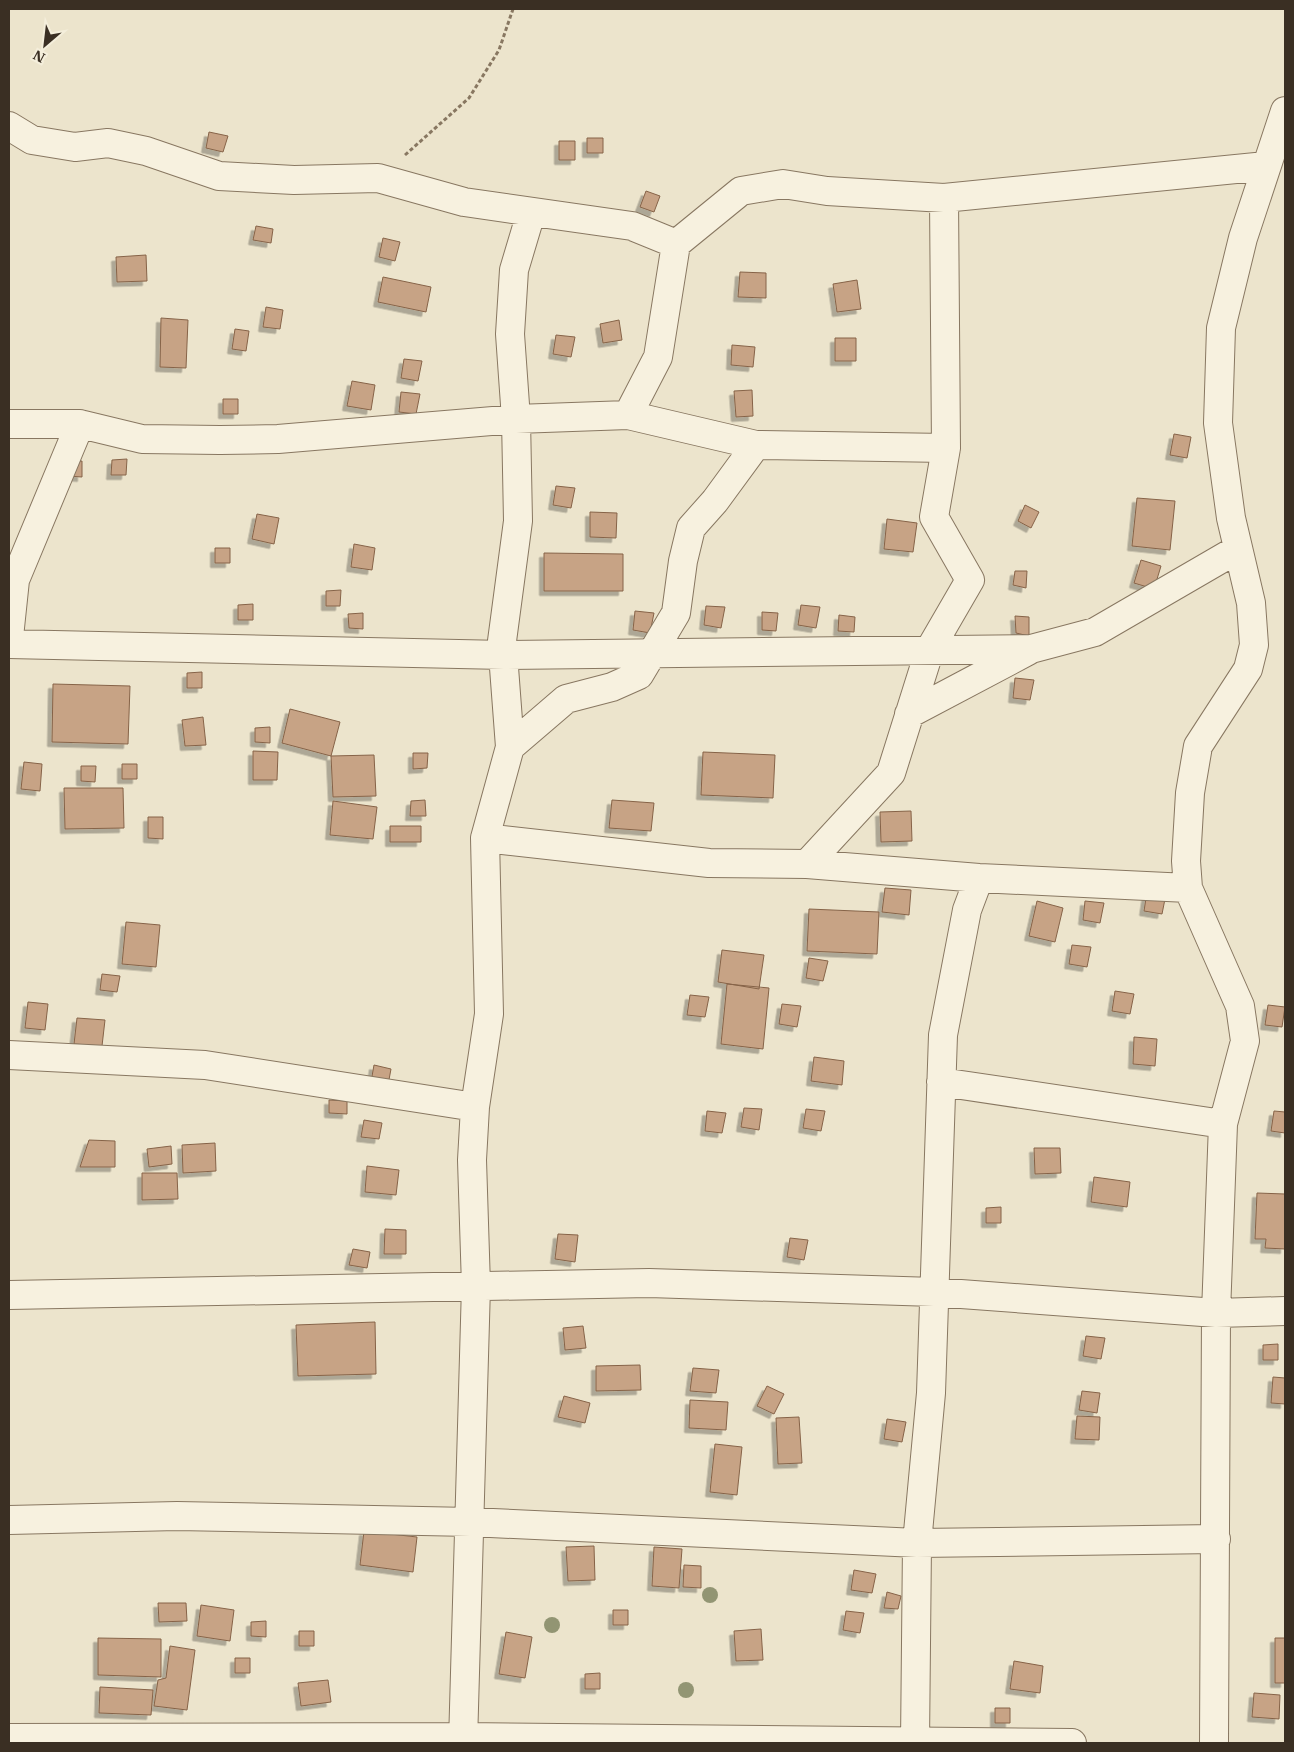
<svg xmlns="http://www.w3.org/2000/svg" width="1294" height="1752" viewBox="0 0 1294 1752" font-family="'IBM Plex Serif',serif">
  <defs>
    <filter id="shadow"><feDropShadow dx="-4.5" dy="4.5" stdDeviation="0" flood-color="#0004"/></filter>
  </defs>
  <rect width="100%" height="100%" fill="#ece4cc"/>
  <path fill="#c7a385" stroke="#866348" filter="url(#shadow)" d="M 209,132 L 228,136 L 223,152 L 206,148 Z
    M 587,138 L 603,138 L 603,153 L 587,153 Z
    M 559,141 L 575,141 L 575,160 L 559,160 Z
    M 646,191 L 660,196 L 654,212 L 640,207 Z
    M 256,226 L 273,229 L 271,243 L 253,240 Z
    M 383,238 L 400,242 L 395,261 L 379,257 Z
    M 146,255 L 147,281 L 117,282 L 116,257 Z
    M 740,272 L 766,273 L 766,298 L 738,297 Z
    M 383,277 L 431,287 L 426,312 L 378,302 Z
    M 857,280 L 861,309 L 837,312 L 833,284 Z
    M 266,307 L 283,310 L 280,329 L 263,327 Z
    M 161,318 L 188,320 L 186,368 L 160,367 Z
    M 619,320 L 622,340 L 603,343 L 600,324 Z
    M 235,329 L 249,331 L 246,351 L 232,349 Z
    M 556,335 L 575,337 L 571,357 L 553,354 Z
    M 835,338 L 856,338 L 856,361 L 835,361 Z
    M 732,345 L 755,347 L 753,367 L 731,365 Z
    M 404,359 L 422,361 L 418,381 L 401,378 Z
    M 352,381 L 375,385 L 371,410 L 347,406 Z
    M 752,390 L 753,416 L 736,417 L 734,391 Z
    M 401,392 L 420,394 L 416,414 L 399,412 Z
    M 223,399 L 238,399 L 238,414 L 223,414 Z
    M 1174,434 L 1191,437 L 1187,458 L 1170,455 Z
    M 127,459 L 126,475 L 111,475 L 112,460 Z
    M 82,461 L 82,477 L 67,476 L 67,462 Z
    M 556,486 L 575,488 L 571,508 L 553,505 Z
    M 1137,498 L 1175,501 L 1170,550 L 1132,546 Z
    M 1025,505 L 1039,512 L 1031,528 L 1018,521 Z
    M 590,512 L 617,513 L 616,538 L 590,537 Z
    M 257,514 L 279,518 L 274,544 L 252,539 Z
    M 887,519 L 917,523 L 913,552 L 884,549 Z
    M 354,544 L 375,548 L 372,570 L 351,567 Z
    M 215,548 L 230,548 L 230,563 L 215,563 Z
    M 544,553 L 623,554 L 623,591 L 544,591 Z
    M 1141,560 L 1161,566 L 1154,589 L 1134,583 Z
    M 1015,571 L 1027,571 L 1026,588 L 1013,585 Z
    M 341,590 L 340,606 L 326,606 L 326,591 Z
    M 253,604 L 253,620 L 238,620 L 238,605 Z
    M 801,605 L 820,607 L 816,628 L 798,625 Z
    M 706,606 L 725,607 L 721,628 L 704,625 Z
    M 635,611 L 654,613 L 650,633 L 633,630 Z
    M 762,612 L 778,613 L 776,631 L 762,630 Z
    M 363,613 L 363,629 L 349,628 L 348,614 Z
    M 839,615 L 855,617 L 854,632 L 838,631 Z
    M 1015,616 L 1029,617 L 1029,636 L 1016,633 Z
    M 202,672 L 202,688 L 187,688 L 187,673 Z
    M 1015,678 L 1034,680 L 1030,700 L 1013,698 Z
    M 53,684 L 130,686 L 128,744 L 52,742 Z
    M 290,709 L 340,722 L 331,756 L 282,743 Z
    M 203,717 L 206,745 L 185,746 L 182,720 Z
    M 270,727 L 270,743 L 255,742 L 255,728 Z
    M 253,751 L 278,752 L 277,780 L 253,780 Z
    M 703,752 L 775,755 L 773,798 L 701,795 Z
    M 413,753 L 428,753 L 427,768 L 413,769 Z
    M 374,755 L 376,796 L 333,797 L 331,756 Z
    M 24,762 L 42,764 L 40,791 L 21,789 Z
    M 122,764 L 137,764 L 137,779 L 122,779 Z
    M 81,766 L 96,766 L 95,782 L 81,781 Z
    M 64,788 L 123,788 L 124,828 L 65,829 Z
    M 425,800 L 426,816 L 410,816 L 411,801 Z
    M 612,800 L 654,803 L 651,831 L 609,828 Z
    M 333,801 L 377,807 L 373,839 L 330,835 Z
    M 911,811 L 912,841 L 881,842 L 880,812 Z
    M 148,817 L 163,817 L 163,839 L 148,838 Z
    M 390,826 L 421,826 L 421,842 L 390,842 Z
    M 885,888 L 911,890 L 909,915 L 882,912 Z
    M 1147,892 L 1166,894 L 1162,914 L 1144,911 Z
    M 1037,901 L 1063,908 L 1055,942 L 1029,936 Z
    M 1085,901 L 1104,903 L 1100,923 L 1083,920 Z
    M 809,909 L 879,912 L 877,954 L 807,951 Z
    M 126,922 L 160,925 L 156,967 L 122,964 Z
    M 1072,945 L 1091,947 L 1087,967 L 1069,964 Z
    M 722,950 L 764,955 L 759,989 L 718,982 Z
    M 809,958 L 828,961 L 823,981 L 806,978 Z
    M 102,974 L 120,976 L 117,992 L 100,990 Z
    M 727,984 L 769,988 L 763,1049 L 721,1044 Z
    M 1115,991 L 1134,994 L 1130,1014 L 1112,1011 Z
    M 690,995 L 709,997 L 705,1017 L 687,1015 Z
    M 28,1002 L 48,1004 L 45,1030 L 25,1028 Z
    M 782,1004 L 801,1006 L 797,1027 L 779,1024 Z
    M 1268,1005 L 1285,1007 L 1282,1027 L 1265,1025 Z
    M 77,1018 L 105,1020 L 102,1046 L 74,1044 Z
    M 1134,1037 L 1157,1039 L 1155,1066 L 1133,1064 Z
    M 814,1057 L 844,1061 L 842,1085 L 811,1081 Z
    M 374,1065 L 391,1069 L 388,1085 L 371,1082 Z
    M 329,1100 L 347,1101 L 347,1114 L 329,1113 Z
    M 744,1108 L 762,1109 L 759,1130 L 741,1127 Z
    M 806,1109 L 825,1111 L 821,1131 L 803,1128 Z
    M 707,1111 L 726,1113 L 722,1133 L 705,1131 Z
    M 1274,1111 L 1285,1112 L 1285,1133 L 1271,1131 Z
    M 364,1120 L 382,1123 L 379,1139 L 361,1137 Z
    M 89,1140 L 115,1141 L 115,1167 L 80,1167 Z
    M 215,1143 L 216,1171 L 183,1173 L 182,1145 Z
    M 171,1146 L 172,1164 L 149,1167 L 147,1149 Z
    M 1034,1148 L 1060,1148 L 1061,1173 L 1035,1174 Z
    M 367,1166 L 399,1170 L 396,1195 L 365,1192 Z
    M 142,1173 L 177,1173 L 178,1199 L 142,1200 Z
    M 1094,1177 L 1130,1182 L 1127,1207 L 1091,1202 Z
    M 1257,1193 L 1285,1194 L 1285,1249 L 1265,1248 L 1266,1239 L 1255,1239 Z
    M 1001,1207 L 1001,1223 L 986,1223 L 986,1208 Z
    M 385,1229 L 406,1230 L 406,1254 L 384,1254 Z
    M 558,1234 L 578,1235 L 575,1262 L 555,1259 Z
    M 790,1238 L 808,1240 L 804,1260 L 787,1257 Z
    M 353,1249 L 370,1252 L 367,1268 L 349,1265 Z
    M 375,1322 L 376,1374 L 298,1376 L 296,1325 Z
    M 583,1326 L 586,1348 L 565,1350 L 563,1328 Z
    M 1086,1336 L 1105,1338 L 1101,1359 L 1083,1356 Z
    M 1278,1344 L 1278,1360 L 1263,1360 L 1263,1345 Z
    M 640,1365 L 641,1390 L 596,1391 L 596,1366 Z
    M 693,1368 L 719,1370 L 716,1393 L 690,1391 Z
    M 1273,1377 L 1285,1378 L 1285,1404 L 1271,1403 Z
    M 767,1386 L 784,1394 L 774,1414 L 757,1406 Z
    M 1082,1391 L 1100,1393 L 1097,1413 L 1079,1410 Z
    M 564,1396 L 590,1403 L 585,1423 L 558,1417 Z
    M 690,1400 L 728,1402 L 726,1430 L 689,1428 Z
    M 1077,1416 L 1100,1417 L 1099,1440 L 1075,1439 Z
    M 799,1417 L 802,1463 L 778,1464 L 776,1418 Z
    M 887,1419 L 906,1422 L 902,1442 L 884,1439 Z
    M 715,1444 L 742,1447 L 737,1495 L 710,1492 Z
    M 364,1531 L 417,1537 L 413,1572 L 360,1565 Z
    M 594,1546 L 595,1580 L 568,1581 L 566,1547 Z
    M 654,1547 L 682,1549 L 679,1588 L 652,1586 Z
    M 684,1565 L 701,1566 L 701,1588 L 683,1587 Z
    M 854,1570 L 876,1574 L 872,1593 L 851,1590 Z
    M 887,1592 L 901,1596 L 898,1609 L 884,1608 Z
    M 158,1603 L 186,1603 L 187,1621 L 159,1622 Z
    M 201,1605 L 234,1610 L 230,1641 L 197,1636 Z
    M 613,1610 L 628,1610 L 628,1625 L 613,1625 Z
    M 846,1611 L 864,1613 L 860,1633 L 843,1630 Z
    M 266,1621 L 266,1637 L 251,1636 L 251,1622 Z
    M 761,1629 L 763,1660 L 736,1661 L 734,1631 Z
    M 299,1631 L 314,1631 L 314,1646 L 299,1646 Z
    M 506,1632 L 532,1637 L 525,1678 L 499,1674 Z
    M 98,1638 L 161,1639 L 161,1677 L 98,1675 Z
    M 1275,1638 L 1285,1638 L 1285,1683 L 1275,1683 Z
    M 170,1646 L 195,1650 L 187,1710 L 154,1706 L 158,1680 L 166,1678 Z
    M 235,1658 L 250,1658 L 250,1673 L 235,1673 Z
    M 1014,1661 L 1043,1666 L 1040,1693 L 1010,1689 Z
    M 600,1673 L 600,1689 L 585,1689 L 585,1674 Z
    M 328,1680 L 331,1702 L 301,1706 L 298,1683 Z
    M 100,1687 L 153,1690 L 151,1715 L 99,1713 Z
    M 1254,1693 L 1280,1695 L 1279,1719 L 1252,1717 Z
    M 995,1708 L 1010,1708 L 1010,1723 L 995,1723 Z"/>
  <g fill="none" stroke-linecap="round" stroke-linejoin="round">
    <g stroke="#887761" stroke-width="30">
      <path id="minor" d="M 9,126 L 32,140 L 75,147 L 108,143 L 146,151 L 219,176 L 294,180 L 378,178 L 464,202 L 632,226 L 676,244 L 741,191 L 783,184 L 827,191 L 944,198 L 1266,166
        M 628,415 L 658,357 L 676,244
        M 9,424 L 80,424 L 142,439 L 220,440 L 278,439 L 516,419 L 628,415 L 756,445 L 946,448
        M 9,637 L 15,580 L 80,424
        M 9,644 L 504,655 L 1031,649 L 1095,632 L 1238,549
        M 909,714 L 1028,651
        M 510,747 L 566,699 L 612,687 L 639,675 L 676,613 L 683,561 L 691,528 L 715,501 L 756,445
        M 485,838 L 709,863 L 807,864 L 979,878 L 1188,888
        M 807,864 L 891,773 L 930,649 L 970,580 L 934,517 L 946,448 L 944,198
        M 9,1055 L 205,1065 L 475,1107
        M 941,1082 L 1223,1124
        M 9,1295 L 649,1283 L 934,1292 L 1216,1313 L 1285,1311
        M 9,1520 L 177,1516 L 470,1522 L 917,1543 L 1216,1539
        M 9,1738 L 462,1737 L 1072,1743
        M 463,1743 L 476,1286 L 472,1160 L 475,1107 L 489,1014 L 485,838 L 510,747 L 502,641 L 518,521 L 516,419 L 510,334 L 514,270 L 531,213
        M 915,1743 L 917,1543 L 931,1393 L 943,1035 L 967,910 L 979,878
        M 1214,1743 L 1216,1313 L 1223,1124 L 1245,1041 L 1240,1006 L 1188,888 L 1186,861 L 1190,793 L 1198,746 L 1248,669 L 1254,645 L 1251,603 L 1231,518 L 1218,423 L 1221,328 L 1243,238 L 1285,111"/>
    </g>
    <path stroke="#887761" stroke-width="3" stroke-dasharray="4 2.5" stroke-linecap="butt" d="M 405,155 L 469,98 L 499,50 L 513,9"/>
    <use href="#minor" stroke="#f7f1df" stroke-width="28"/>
  </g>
  <g fill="#929573">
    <circle cx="710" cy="1595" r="8"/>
    <circle cx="552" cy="1625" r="8"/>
    <circle cx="686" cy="1690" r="8"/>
  </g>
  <rect width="1294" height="1752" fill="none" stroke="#3a2f23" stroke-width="20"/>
  <g transform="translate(45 45) rotate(208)" stroke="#f4eedb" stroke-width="4" paint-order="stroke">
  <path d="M0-4L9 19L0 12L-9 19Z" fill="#3a2f23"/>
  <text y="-8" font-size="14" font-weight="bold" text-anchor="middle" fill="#3a2f23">N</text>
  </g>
</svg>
